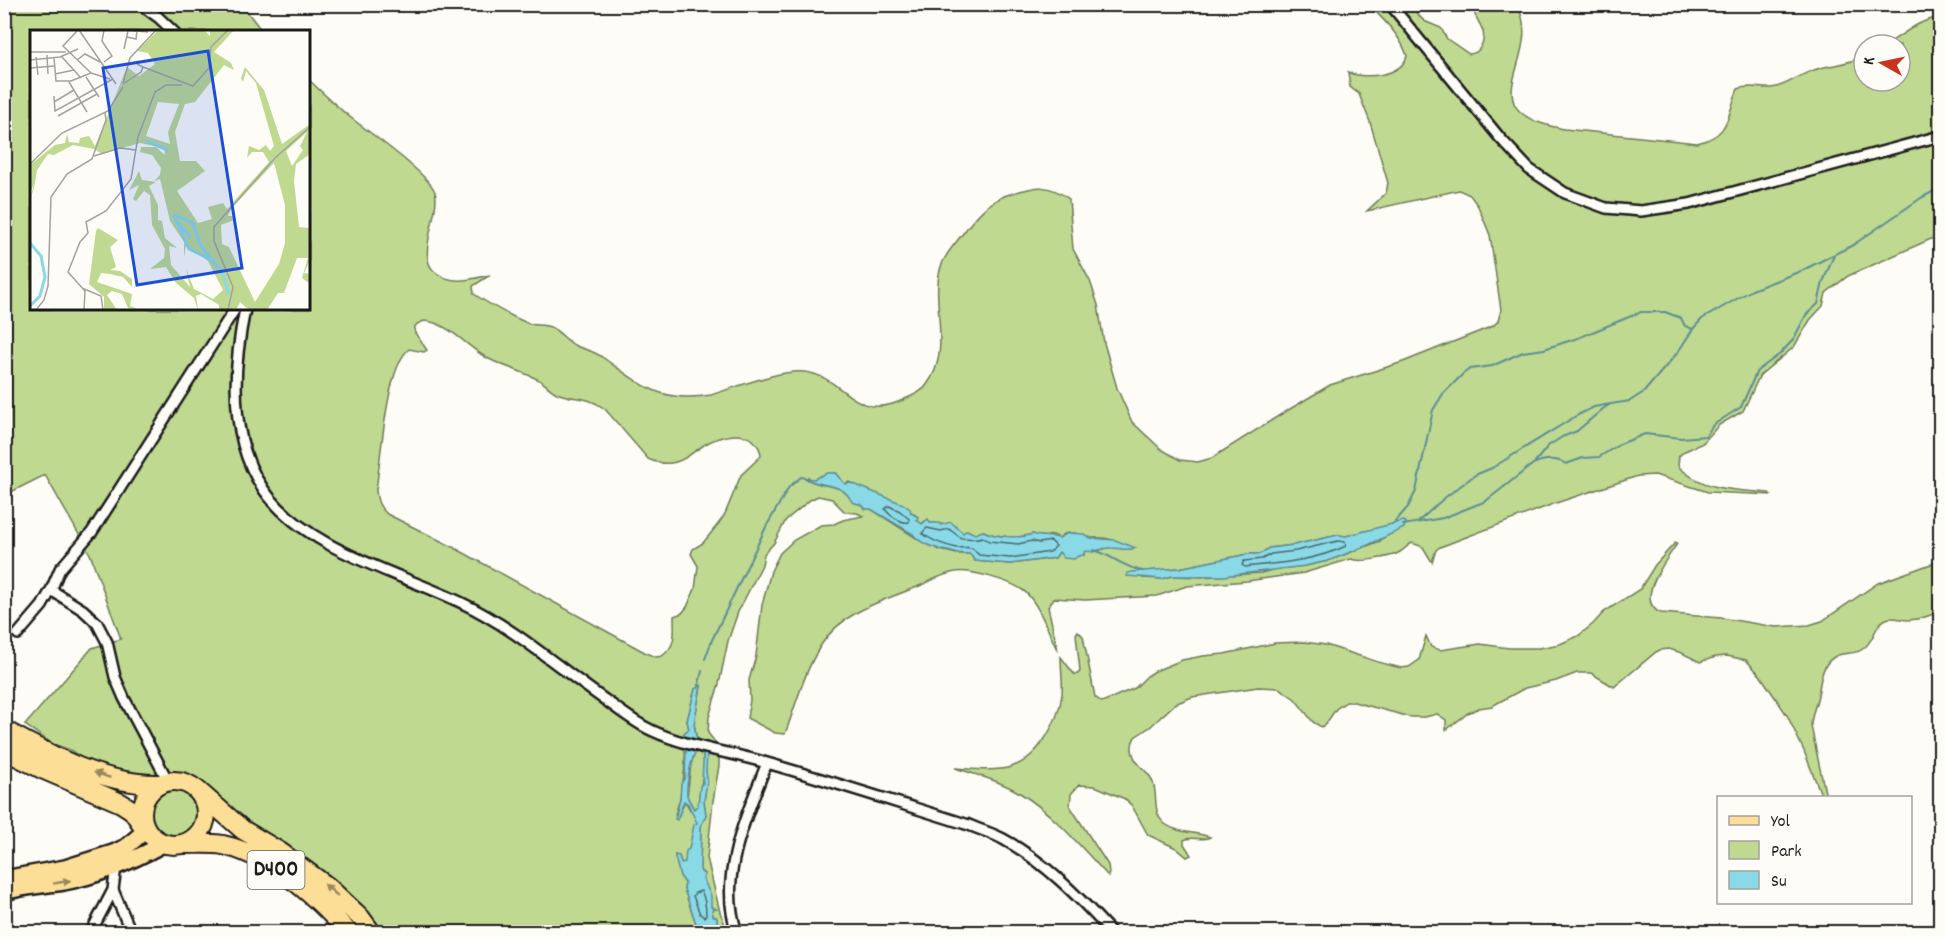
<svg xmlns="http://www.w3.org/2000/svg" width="1945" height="937" viewBox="0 0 1945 937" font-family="Dekko,sans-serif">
  <rect width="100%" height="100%" fill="#fdfcf7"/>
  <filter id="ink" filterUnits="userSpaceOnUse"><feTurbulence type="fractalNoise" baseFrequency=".0167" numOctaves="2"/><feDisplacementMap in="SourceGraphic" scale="12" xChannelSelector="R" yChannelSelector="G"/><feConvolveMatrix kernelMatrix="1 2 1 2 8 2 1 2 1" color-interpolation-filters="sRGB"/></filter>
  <g filter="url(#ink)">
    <path fill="#bfd990" stroke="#6e7a56" stroke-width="1.5" fill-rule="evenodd" d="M 5,5 L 242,5 L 262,31 L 32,32 L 32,309 L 309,309 L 309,80 C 322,92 335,105 350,117 C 367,131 429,174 435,192 C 441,210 416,256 434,271 C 451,286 471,279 490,275 L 473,286 L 474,294 C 490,305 509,315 527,323 C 534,326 543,324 550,327 C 560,331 566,341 576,346 C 585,350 594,351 602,357 C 641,384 660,404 711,395 C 736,387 779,370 804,372 C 845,376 852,423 903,400 C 911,396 921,393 926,386 C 953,352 931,306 940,270 C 944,254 958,241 967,228 C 980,211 992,199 1013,193 C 1037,186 1048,183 1069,199 L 1073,249 L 1090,281 L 1098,305 L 1104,343 L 1117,388 L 1132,422 L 1161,449 L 1180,460 L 1198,462 L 1212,458 L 1280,415 L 1330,385 L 1403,362 L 1493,326 L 1498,321 L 1501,310 L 1490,235 L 1478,206 L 1470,195 L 1459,190 L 1367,211 L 1386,193 L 1388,183 L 1370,122 L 1359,94 L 1350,87 L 1348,72 C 1364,80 1402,76 1407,56 C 1401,36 1383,19 1369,5 L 1409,5 L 1424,21 L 1441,28 L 1447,39 L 1469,54 C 1476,53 1478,52 1481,46 C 1490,29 1473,20 1472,5 L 1517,5 C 1547,58 1462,111 1564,129 L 1697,143 C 1731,136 1727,114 1738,89 C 1749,84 1760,89 1771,88 C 1786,87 1800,74 1814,70 C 1831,64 1848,65 1864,56 L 1864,81 L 1900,81 L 1900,45 L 1885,45 C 1904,35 1918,19 1940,18 L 1940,235 L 1848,276 L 1826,293 L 1823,306 L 1810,320 L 1794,347 L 1760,375 L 1743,411 L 1719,425 L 1703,443 L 1685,451 L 1679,456 L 1678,465 L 1680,468 C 1704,491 1739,490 1769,493 L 1771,495 L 1708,492 L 1655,475 L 1638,476 L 1556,503 L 1440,547 L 1436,550 L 1432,562 L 1423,547 L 1412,543 C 1408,545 1405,549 1400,552 C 1392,557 1360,563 1351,559 L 1304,573 L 1247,581 L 1187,586 L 1157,596 L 1085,600 L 1054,598 L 1048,607 L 1058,651 C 1048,633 1038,599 1021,589 C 1009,581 969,569 955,572 C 942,574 929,582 917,587 C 881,601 842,612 821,645 C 804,672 796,705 785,734 L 775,733 L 747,718 L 750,700 L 749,680 L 756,656 L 762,605 L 771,571 L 780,553 L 794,540 L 821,525 L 834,524 L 843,520 L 863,516 L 857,513 L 845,512 L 832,499 L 818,496 L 810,500 L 786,520 L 774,543 L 764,554 L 762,565 L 738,612 L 728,641 L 719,684 L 709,717 L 708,733 L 715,742 L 719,756 L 719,766 L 713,801 L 707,858 L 720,912 L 728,932 L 724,932 L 720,929 L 722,927 L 717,923 L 717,919 L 713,917 L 712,910 L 716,909 L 711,907 L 709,894 L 703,878 L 705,874 L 701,872 L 700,869 L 701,826 L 706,815 L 704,801 L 707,780 L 702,743 L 696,736 L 694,722 L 701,687 L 695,689 L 687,721 L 689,729 L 684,733 C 687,761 684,789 675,815 L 678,817 L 685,801 L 697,821 L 686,862 L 681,863 L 679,856 L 675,855 L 680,876 L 685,883 L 684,889 L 699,932 L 381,932 L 366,913 L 249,827 L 192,779 L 178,775 L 132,775 L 101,768 L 77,756 L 73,751 L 53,744 L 25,725 L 92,648 L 121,639 L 90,554 L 45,475 L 5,495 ZM 424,321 C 448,322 467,347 487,358 C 504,367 522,371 539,380 C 545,383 550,390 557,393 C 575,401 585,394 605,409 L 648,459 C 657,463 666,465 676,462 C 687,459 694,451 704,445 C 716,437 740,430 753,440 C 758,445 761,450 761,456 L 741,475 L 725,514 L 719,523 L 703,543 L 693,549 L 691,554 L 698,566 L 695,589 L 687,607 L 682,613 L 674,616 C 674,633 677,645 662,656 L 657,657 L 648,654 L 453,547 L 387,514 C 379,507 377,501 376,490 C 381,459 386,367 409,349 L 424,352 L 427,350 L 415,333 L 414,328 L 417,324 ZM 835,473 L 845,484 L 849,482 L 901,505 L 918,517 L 917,520 L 922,524 L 925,521 L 929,521 L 930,523 L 954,526 L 963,533 L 975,534 L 983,531 C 996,537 1019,539 1033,534 L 1039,538 L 1053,535 L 1059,538 L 1064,534 L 1075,533 L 1091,538 L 1104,538 L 1112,540 L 1125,549 L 1110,547 L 1093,552 L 1086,550 L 1083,552 L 1084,555 C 1072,555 1071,560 1059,552 L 1055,558 L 1010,564 L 975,561 L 970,554 L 957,554 L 940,550 L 921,541 L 871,509 L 866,509 L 862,505 L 853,502 C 840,480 825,490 807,479 L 808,477 L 812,480 L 826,474 ZM 1397,523 L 1380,541 L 1328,561 L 1305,566 L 1276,569 L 1261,573 L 1201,577 L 1172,576 L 1162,579 L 1143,578 L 1127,573 L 1179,568 L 1248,554 L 1260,554 L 1269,548 L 1294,545 L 1338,535 L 1346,536 Z
      M 1675,543 L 1677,544 C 1666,560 1633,602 1661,613 L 1721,618 L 1776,627 L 1809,625 L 1822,621 L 1878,583 L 1931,564 L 1940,558 L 1940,611 C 1930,616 1921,619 1909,620 C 1901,620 1894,616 1886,619 C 1874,625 1875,640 1864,648 C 1856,655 1847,652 1838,655 C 1821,662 1821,680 1818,695 C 1816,706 1811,715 1811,726 L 1826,797 L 1822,797 L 1804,751 L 1787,715 L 1760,675 L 1746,660 L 1727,656 L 1716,657 L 1700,662 L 1682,653 L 1669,649 L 1660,650 L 1656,652 L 1614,687 L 1591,673 L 1577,673 L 1556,681 L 1525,688 L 1492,706 L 1479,708 L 1468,713 L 1446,730 L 1446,720 L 1437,714 L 1425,717 L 1410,717 L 1354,702 L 1346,702 L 1336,709 L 1325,725 L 1321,727 L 1313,722 L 1295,699 L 1279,688 L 1258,687 L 1192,697 L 1175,704 L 1150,727 L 1135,737 C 1132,742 1131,748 1133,754 C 1136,766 1148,770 1152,780 C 1159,795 1151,812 1165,824 C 1177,833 1196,832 1210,837 C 1202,842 1192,835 1184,840 L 1184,844 L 1191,855 L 1187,857 L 1176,848 L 1148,835 L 1132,806 L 1125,799 L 1095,786 L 1079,785 L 1071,794 L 1070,806 L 1108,865 L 1109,873 L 1108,876 C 1080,846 1055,815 1020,793 C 1000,781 977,775 955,768 C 973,769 993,772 1011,767 C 1038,759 1059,721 1062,694 C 1063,682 1061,669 1061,657 L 1074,674 L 1078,674 L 1080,671 L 1076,634 L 1078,631 L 1083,636 L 1095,697 L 1102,702 L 1135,688 L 1147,676 L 1155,671 L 1182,660 L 1203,656 L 1224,654 L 1275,643 L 1304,642 L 1326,645 L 1378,662 L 1401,668 L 1409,667 L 1419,660 L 1426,636 L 1431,647 L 1440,650 L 1480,644 L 1509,648 L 1539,648 L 1560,644 L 1578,636 L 1593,624 L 1604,612 L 1640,589 L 1655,565 Z
      M 696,751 L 703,755 C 706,772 699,788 698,806 L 694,809 L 687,797 L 691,764 Z
      M147 812a27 27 0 1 1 54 0a27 27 0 1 1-54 0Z"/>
    <path fill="#8ad9e7" stroke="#5e8d96" stroke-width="1.5" fill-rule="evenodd" d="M 827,473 L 835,473 L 845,484 L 851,483 L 903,504 L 910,509 L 911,513 L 918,517 L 917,520 L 922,524 L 928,519 L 930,523 L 939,523 L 941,525 L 951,522 L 963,533 L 967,530 L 975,534 L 983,531 C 996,537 1019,539 1033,534 C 1042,538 1049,535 1059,538 L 1068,533 L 1084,534 L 1091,538 L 1115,540 L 1136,548 C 1127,551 1120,548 1111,548 C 1101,547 1095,554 1086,551 L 1084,552 L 1084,555 L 1078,556 L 1074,559 L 1064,558 L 1059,552 L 1055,558 L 1010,564 L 975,561 L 970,554 C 955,554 921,547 913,534 L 871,509 L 866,509 L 862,505 L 852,502 C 841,480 823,489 805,478 L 814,479 Z
      M 1403,521 L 1406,522 L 1404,528 L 1366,546 L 1328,561 L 1305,566 L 1224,576 L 1172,576 L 1162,579 L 1127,576 L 1127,573 L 1132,572 L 1179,568 L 1248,554 L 1260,554 L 1269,548 L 1294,545 L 1338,535 L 1346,536 Z
      M 701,685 L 694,724 L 696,736 L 707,753 L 706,771 L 707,780 L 704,801 L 706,815 L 701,826 L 700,869 L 701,872 L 705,875 L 703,878 L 711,896 L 711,907 L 716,909 L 712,910 L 713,916 L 717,917 L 717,923 L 723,926 L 720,929 L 724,932 L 699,932 L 684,889 L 685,883 L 680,876 L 675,857 L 675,855 L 679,856 L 681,863 L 685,862 L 686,851 L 689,849 L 694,825 L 697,823 L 688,804 L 684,801 L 677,820 L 675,819 L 680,799 L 681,784 L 685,777 L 686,750 L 684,733 L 689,729 L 687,721 L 695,689 ZM 696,751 L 703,755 C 704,765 701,774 703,783 L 700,786 L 698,805 L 694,809 C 691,804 688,800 687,795 C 686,784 691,760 696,751 Z"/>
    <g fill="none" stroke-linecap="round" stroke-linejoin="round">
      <path stroke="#48686d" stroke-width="1.5" d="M 889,506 L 900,511 L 909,519 L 909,522 C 902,524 889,515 885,509 Z
        M 927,528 L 941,531 L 949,529 L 961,538 C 969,538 975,540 982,537 L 989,541 L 1018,544 L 1032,541 L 1039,543 L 1051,541 L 1056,546 L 1050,552 L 1010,558 L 979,555 L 972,548 C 966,547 962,548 957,548 C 946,546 930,540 922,533 Z
        M 1338,541 L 1345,542 L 1346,546 C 1314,561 1280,563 1245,567 L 1242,565 L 1244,561 L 1262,559 L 1271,554 L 1296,551 Z
        M 701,891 C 705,898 706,907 706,915 L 704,917 L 700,914 L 693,896 L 695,893 Z"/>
      <path stroke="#5e8d96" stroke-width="2" d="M 1535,462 L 1548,446 L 1562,437 L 1577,431 L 1604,408 L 1611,404 L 1630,401 L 1644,392 L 1678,352 L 1693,329
        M 1419,521 L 1443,499 L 1475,475 L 1492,468 L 1576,416 L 1594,407 L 1611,404
        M 1393,524 L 1408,507 L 1416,491 L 1433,410 L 1443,394 L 1464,373 L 1470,369 L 1492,366 L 1523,352 L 1544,349 L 1578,338 L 1641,312 L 1665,312 L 1681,318 L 1685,326 L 1693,329 L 1702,319 L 1752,290 L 1801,271 L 1853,245 L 1921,198 L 1940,188
        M 1403,525 L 1443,518 L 1486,501 L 1533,464 C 1544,459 1556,458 1566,464 L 1583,458 L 1599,457 L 1620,444 L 1645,434 L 1681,438 L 1706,436 L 1713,425 L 1741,407 L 1757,371 L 1780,354 L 1793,340 L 1806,315 L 1818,304 L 1823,282 L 1834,255
        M 1094,550 C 1111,555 1125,568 1143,571
        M 705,659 L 712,640 L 766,527 L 789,487 L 801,477 L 806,478
        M 698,688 L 702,671"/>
      <g stroke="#1c1c1c" stroke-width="14">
        <path id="street" d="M 140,4 L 158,17 L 174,32
          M 1390,4 L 1500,138 L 1529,169 L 1565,193 L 1606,208 L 1641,211 L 1689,204 L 1940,136
          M 245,309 C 233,367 228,439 264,490 C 306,550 398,572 462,603 C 515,628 560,669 608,702 C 622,712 637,724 653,731 C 687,747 730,752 767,763 C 834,782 901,804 969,825 C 980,830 992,833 1003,839 C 1044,861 1080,898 1111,932
          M 51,590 L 60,569 L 92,532 L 235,309
          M 18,634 L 42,606 L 51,590 L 83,610 L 97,623 L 107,642 L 115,677 L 124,698 L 168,781
          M 116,866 L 113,890 L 131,932
          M 91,932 L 113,890
          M 737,932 C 717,877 747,814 767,763"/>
      </g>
      <g stroke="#1c1c1c" stroke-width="20">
        <path id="primary" d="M 4,879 L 65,868 L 113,853 L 126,847 L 146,830
          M 4,892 C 24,886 44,885 64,882 C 98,876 132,861 163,844"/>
      </g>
      <g stroke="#1c1c1c" stroke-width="22">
        <path id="highway" d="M 4,730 C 51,756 105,785 159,784
          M 4,750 L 42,769 L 121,803 L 132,810 L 143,826
          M142 813a32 32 0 1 1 64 0a32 32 0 1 1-64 0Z
          M 196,789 L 243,830 L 280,852 L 328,887 L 360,917 L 371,932
          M 186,844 C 198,844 211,843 223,845 C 272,856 316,896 348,932"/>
      </g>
      <use href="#street" stroke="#fdfcf7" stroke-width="9"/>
      <use href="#primary" stroke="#fdde96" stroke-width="15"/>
      <use href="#highway" stroke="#fdde96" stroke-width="18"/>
    </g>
    <defs><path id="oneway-solid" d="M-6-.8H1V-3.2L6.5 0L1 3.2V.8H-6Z" transform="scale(1.5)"/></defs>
    <g fill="#98875f">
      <use href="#oneway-solid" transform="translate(102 775) rotate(-161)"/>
      <use href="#oneway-solid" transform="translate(62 882) rotate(-10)"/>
      <use href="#oneway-solid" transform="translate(331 890) rotate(-139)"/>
    </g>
  </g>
  <g text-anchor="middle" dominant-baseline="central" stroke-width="6" stroke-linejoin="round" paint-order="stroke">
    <rect fill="#fdfcf7" stroke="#605f5e" stroke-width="1.5" x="247.5" y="851" width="57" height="38" rx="4.5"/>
    <g font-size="22" font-weight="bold" fill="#1c1c1c">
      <text x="276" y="870">D400</text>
    </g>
  </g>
  <g transform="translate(30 30)">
    <rect width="280" height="280" fill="#fdfcf7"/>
    <path d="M 128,0 L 174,0 L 180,6 L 180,0 L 204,0 L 184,22 L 201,33 L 204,40 L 194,35 L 165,72 L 155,74 L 145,102 L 150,131 L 166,131 L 175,141 L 147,161 L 168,193 L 182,189 L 178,177 L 193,173 L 197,179 L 239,132 L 233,122 L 222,122 L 217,128 L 219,116 L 229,120 L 236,115 L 240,121 L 244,116 L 226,53 L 216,41 L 213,52 L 211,48 L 215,37 L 234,60 L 252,114 L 280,94 L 280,124 L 266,134 L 264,151 L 269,197 L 280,198 L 280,231 L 274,243 L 280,244 L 280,254 L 272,248 L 278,228 L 267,228 L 254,263 L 248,263 L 237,280 L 219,280 L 210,272 L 206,280 L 189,280 L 189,275 L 171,264 L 166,266 L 167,272 L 168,280 L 164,268 L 146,253 L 136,237 L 120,239 L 134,228 L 135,219 L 122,195 L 120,165 L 114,161 L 106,171 L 103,169 L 109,155 L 99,160 L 109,141 L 112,150 L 126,152 L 119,156 L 128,175 L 128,190 L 132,191 L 135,208 L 147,218 L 139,216 L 141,235 L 160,257 L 156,239 L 164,259 L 183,269 L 193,260 L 178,231 L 156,216 L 154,227 L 154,212 L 140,191 L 130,149 L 124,151 L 130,145 L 131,138 L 122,125 L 110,122 L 111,117 L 126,117 L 135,125 L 134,118 L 110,113 L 72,124 L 64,119 L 43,115 L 24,125 L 18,124 L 7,140 L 4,158 L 0,170 L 4,154 L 0,163 L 0,135 L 25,115 L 35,113 L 37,104 L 39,112 L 49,113 L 50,108 L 59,106 L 65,116 L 97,37 L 109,46 L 125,34 L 118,23 L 107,21 ZM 128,72 L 149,74 L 138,102 L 140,114 L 116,106 ZM 277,102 L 270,116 L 273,120 L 262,136 L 256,121 ZM 244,133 L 255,175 L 255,213 L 249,234 L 225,272 L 199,217 L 192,214 L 191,195 L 204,190 L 204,186 L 198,186 L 201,179 ZM 79,183 L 68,198 L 88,210 L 80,217 L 86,237 L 80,240 L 90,241 L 102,249 L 102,257 L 93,247 L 80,244 L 71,243 L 67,252 L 102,264 L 100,276 L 110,280 L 98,278 L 92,264 L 82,261 L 77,265 L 87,280 L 74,280 L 74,267 L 59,254 L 66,201 Z" fill="#bfd990" fill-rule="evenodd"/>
    <path fill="none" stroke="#8ad9e7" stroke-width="3" d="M 116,111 L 138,120M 143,185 L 162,192 L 171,216 L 193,244 L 199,265M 144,186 L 159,219 L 182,230M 145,189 L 161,208M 0,213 L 11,226 L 15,247 L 10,266 L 0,276"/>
    <path fill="none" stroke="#a3a29f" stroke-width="1.5" d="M 48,0 L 33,16 L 61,43M 49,0 L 86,54M 74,0 L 72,11 L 82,26 L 74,32M 94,0 L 118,2M 97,7 L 106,9 L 107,0M 94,19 L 98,1M 0,22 L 36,22M 17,25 L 18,44M 31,26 L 51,48M 6,27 L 8,45M 24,28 L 26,51 L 41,51 L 61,43M 0,30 L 30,27 L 48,19M 47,30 L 55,24 L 70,32M 113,37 L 163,56 L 179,38 L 181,17 L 198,0M 0,38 L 24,36M 61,43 L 80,49M 25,44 L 44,40M 56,47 L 69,67M 39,52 L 57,82M 93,53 L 100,28 L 126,0M 93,54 L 111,42 L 113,37 L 107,34M 24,66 L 25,81 L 83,49M 24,72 L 44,60M 28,86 L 67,64M 64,126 L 90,118 L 106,120M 0,134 L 32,103 L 78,81 L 93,57M 52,258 L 71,266 L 73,280M 6,280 L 14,270 L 18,256 L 21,167 L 37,144 L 62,129 L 76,90 L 75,83M 54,280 L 55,261 L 38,242 L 50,212 L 58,203 L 56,192 L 76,181 L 101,149 L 108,107 L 125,62 L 136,55 L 152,55M 198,280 L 203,257 L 184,211 L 184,197 L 245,128 L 281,96"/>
    <path fill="#1d4ed8" fill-opacity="0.15" stroke="#1d4ed8" stroke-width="3" d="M 178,21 L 212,238 L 107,255 L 73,38 Z"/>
    <rect width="280" height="280" fill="none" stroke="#1c1c1c" stroke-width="3"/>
  </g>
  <rect width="1945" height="937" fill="none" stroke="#fdfcf7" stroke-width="24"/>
  <rect x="12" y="12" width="1921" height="913" fill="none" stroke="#1c1c1c" stroke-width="2" filter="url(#ink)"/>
  <rect x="1717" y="796" width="195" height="108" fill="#fdfcf7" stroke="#a3a29f" stroke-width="1.5"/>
  <rect x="1729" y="816" width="30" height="9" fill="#fdde96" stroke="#a3a29f" stroke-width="1.5"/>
  <text x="1771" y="826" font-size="18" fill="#1c1c1c">Yol</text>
  <rect x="1729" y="841" width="30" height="18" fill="#bfd990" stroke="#a3a29f" stroke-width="1.5"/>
  <text x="1771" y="856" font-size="18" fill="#1c1c1c">Park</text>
  <rect x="1729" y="871" width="30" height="18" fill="#8ad9e7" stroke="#a3a29f" stroke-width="1.5"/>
  <text x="1771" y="886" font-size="18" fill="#1c1c1c">Su</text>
  <g transform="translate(1882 63) rotate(279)"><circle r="28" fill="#fdfcf7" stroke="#a3a29f" stroke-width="1.5"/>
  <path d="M0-4.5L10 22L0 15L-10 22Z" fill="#c8321e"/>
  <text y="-9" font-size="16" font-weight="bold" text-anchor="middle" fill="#1c1c1c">K</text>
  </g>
</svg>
